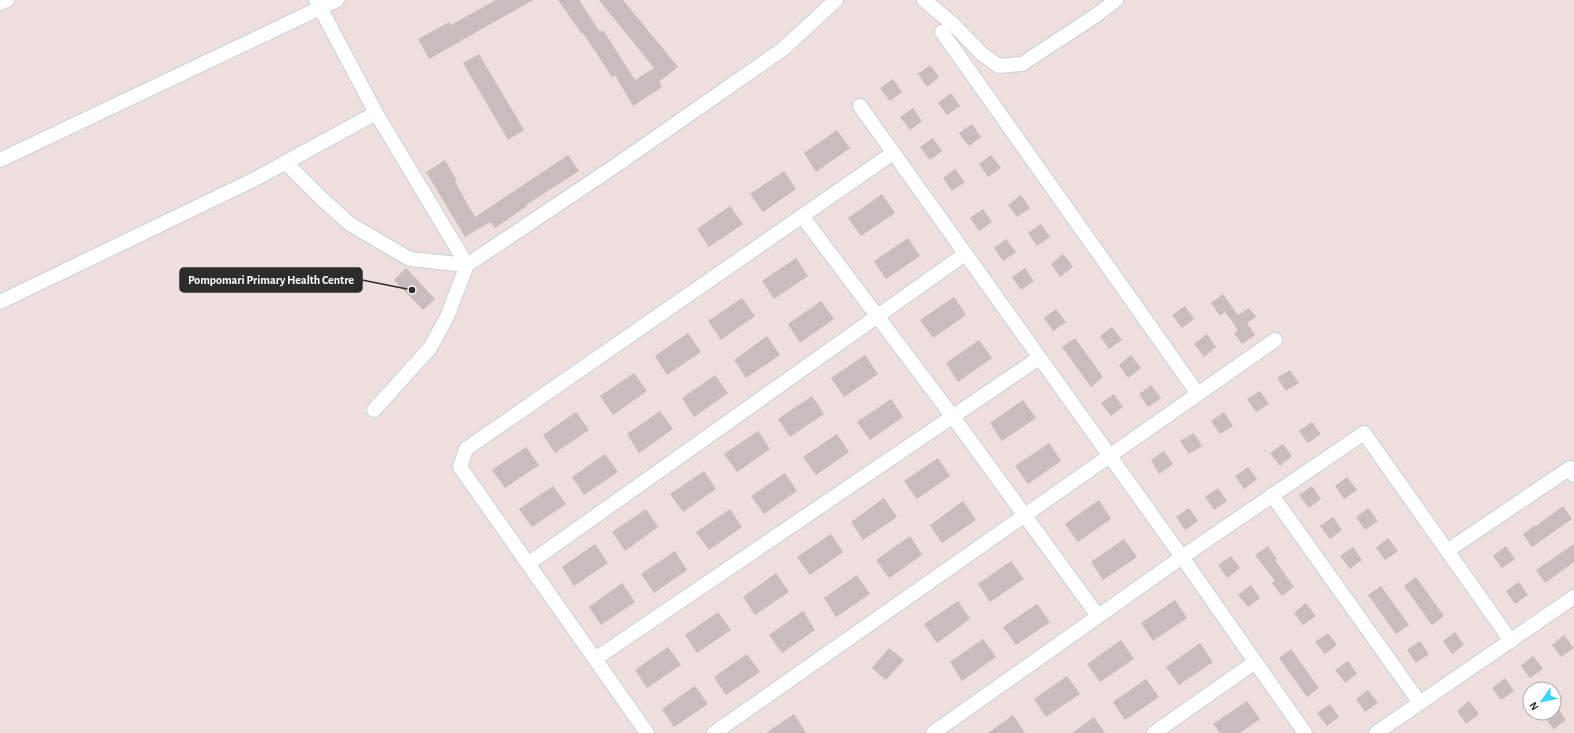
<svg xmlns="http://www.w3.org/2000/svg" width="1574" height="733" viewBox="0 0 1574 733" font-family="'Alegreya Sans',sans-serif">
  <rect width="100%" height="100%" fill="#eedede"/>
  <path fill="#c9bcbc" d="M 496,0 L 533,0 L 429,59 L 418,39 L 449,22 L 451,25 Z
    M 558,0 L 579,0 L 600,32 L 603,30 L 635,80 L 654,68 L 599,0 L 623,0 L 678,67 L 659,82 L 662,87 L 633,106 L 615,75 L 612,77 L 583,33 L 582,34 Z
    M 479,54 L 524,130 L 508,140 L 463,63 Z
    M 930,65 L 939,77 L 927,87 L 918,74 Z
    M 893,79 L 902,92 L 890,101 L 880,88 Z
    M 951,93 L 960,106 L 947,115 L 938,103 Z
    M 913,108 L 922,121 L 910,130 L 900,117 Z
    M 972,124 L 981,137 L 969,146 L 959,133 Z
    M 837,130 L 850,148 L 816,172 L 804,153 Z
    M 933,138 L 942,151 L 930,160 L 920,147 Z
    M 568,155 L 579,171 L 526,205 L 527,206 L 495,228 L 490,222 L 465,237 L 426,172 L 445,160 L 457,181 L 455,182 L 475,217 Z
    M 991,155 L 1001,168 L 988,177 L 979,164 Z
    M 955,169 L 965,182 L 952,191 L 943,178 Z
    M 784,171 L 796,189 L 763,212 L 750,194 Z
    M 882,194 L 895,213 L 861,236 L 848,218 Z
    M 1021,195 L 1030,208 L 1017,217 L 1008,205 Z
    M 730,206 L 743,224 L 709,247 L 697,229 Z
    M 983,209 L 992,222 L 979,231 L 970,218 Z
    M 1041,224 L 1050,237 L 1037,246 L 1028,233 Z
    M 908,238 L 920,256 L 886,279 L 874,261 Z
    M 1006,239 L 1016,252 L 1003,261 L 994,248 Z
    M 1063,254 L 1073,267 L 1060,277 L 1051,264 Z
    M 796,258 L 808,276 L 774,299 L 762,281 Z
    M 406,268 L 435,299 L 423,310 L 394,280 Z
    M 1025,268 L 1034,281 L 1021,290 L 1012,277 Z
    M 1223,294 L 1238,315 L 1249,308 L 1256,317 L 1247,323 L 1255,335 L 1242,344 L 1234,333 L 1238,330 L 1225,312 L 1220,316 L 1211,303 Z
    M 954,297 L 966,315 L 933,338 L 920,320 Z
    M 742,298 L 755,316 L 721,340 L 708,321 Z
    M 821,301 L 834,319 L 800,343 L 788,324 Z
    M 1185,306 L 1194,319 L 1182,328 L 1172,315 Z
    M 1056,309 L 1066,322 L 1053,331 L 1044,318 Z
    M 1112,327 L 1122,340 L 1109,349 L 1100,336 Z
    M 688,333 L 701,352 L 667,375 L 655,356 Z
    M 1207,334 L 1216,347 L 1204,357 L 1194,344 Z
    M 767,336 L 780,355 L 746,378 L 734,360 Z
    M 1075,338 L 1103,377 L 1091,387 L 1062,347 Z
    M 979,340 L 992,358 L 958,382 L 946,363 Z
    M 865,355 L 878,374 L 844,397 L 831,378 Z
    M 1131,355 L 1141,368 L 1128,378 L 1119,365 Z
    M 1290,370 L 1299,383 L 1286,391 L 1277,378 Z
    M 634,373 L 647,391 L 613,415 L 600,396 Z
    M 715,375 L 728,393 L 694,417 L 682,398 Z
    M 1151,385 L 1161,398 L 1148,407 L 1139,394 Z
    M 1260,391 L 1269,404 L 1256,412 L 1247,399 Z
    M 1114,394 L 1123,407 L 1111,416 L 1101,403 Z
    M 812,396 L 824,414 L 790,437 L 778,419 Z
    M 891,399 L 903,417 L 870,440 L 857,422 Z
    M 1023,400 L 1036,418 L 1002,441 L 990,423 Z
    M 660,411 L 673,429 L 639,453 L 627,434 Z
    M 576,412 L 589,430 L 555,453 L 543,435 Z
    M 1224,412 L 1233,426 L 1220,434 L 1211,421 Z
    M 1312,422 L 1321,434 L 1308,443 L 1299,431 Z
    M 758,431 L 770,449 L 737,472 L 724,454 Z
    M 1194,433 L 1202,446 L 1189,454 L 1180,441 Z
    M 837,434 L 849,452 L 816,475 L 803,457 Z
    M 1049,443 L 1061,461 L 1028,484 L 1015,466 Z
    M 1283,444 L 1292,456 L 1280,466 L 1270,453 Z
    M 526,447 L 539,465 L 505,488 L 492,470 Z
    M 1164,451 L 1173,464 L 1159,474 L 1151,460 Z
    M 605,454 L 618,472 L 584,495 L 572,477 Z
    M 938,458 L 950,476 L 917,499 L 904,481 Z
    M 1248,467 L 1257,479 L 1244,489 L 1235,476 Z
    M 704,471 L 716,489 L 683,512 L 670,494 Z
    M 785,473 L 797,491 L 764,514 L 751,496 Z
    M 1347,477 L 1357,490 L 1344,499 L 1335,486 Z
    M 553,486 L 566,504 L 532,527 L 519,509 Z
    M 1312,486 L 1321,499 L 1309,508 L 1299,495 Z
    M 1218,488 L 1227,501 L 1214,510 L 1205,497 Z
    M 884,498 L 897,517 L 863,540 L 851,522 Z
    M 1099,500 L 1111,519 L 1078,542 L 1065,524 Z
    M 963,501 L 976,520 L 942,543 L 930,525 Z
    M 1563,506 L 1572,519 L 1532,547 L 1523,534 L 1535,525 L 1536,526 Z
    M 1189,508 L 1198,521 L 1185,530 L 1176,517 Z
    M 1368,508 L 1378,521 L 1365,530 L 1356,517 Z
    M 646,509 L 658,527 L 625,551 L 612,532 Z
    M 730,509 L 742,527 L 709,550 L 696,532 Z
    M 1333,517 L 1342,530 L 1330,539 L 1320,526 Z
    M 831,534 L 843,552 L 810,575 L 797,557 Z
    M 910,536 L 922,555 L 889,578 L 876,560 Z
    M 1388,538 L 1398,551 L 1385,560 L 1376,548 Z
    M 1124,539 L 1137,557 L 1103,580 L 1091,562 Z
    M 595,544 L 608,563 L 574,586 L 562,567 Z
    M 1574,544 L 1574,562 L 1545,583 L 1536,570 Z
    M 1268,546 L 1277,559 L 1275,560 L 1294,587 L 1282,596 L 1272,583 L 1275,581 L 1255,555 Z
    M 1506,546 L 1515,559 L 1502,568 L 1493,556 Z
    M 1353,547 L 1362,560 L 1350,569 L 1340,556 Z
    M 675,551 L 687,570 L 654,593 L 641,574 Z
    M 1231,556 L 1240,568 L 1227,578 L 1218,565 Z
    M 1011,561 L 1024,579 L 990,602 L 978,584 Z
    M 776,573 L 789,592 L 755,615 L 743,597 Z
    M 857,575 L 870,594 L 836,617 L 824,598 Z
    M 1416,577 L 1444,616 L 1432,625 L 1404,586 Z
    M 1519,582 L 1528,595 L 1515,604 L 1506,591 Z
    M 622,583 L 635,602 L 601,625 L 589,607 Z
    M 1251,585 L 1260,598 L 1248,607 L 1238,595 Z
    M 1381,586 L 1409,625 L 1396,634 L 1368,595 Z
    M 1175,600 L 1187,618 L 1153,641 L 1141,623 Z
    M 958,601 L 970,619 L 937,643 L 924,624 Z
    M 1306,603 L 1316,616 L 1303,625 L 1294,613 Z
    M 1037,604 L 1050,622 L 1016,645 L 1003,627 Z
    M 803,611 L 815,630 L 782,653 L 769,635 Z
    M 718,612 L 731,630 L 697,653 L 685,635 Z
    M 1455,632 L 1464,645 L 1452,654 L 1443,641 Z
    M 1328,633 L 1337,645 L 1325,654 L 1315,642 Z
    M 1564,635 L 1574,648 L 1561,657 L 1552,645 Z
    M 983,639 L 996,657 L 962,681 L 950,662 Z
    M 1121,640 L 1134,659 L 1100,682 L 1087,664 Z
    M 1420,641 L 1429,654 L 1416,663 L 1407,650 Z
    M 1200,643 L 1213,662 L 1179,685 L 1166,667 Z
    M 668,647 L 681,665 L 647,688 L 635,670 Z
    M 889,648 L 904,660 L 886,680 L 872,668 Z
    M 1291,649 L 1319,688 L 1307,697 L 1279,658 Z
    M 747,654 L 760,672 L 726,695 L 714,677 Z
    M 1533,656 L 1543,669 L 1530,678 L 1521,666 Z
    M 1348,661 L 1357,674 L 1345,683 L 1335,670 Z
    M 1067,676 L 1080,694 L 1046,717 L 1034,699 Z
    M 1505,678 L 1514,691 L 1501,700 L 1492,688 Z
    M 1146,679 L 1159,697 L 1125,720 L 1113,702 Z
    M 695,686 L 708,704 L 674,727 L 662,709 Z
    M 1368,690 L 1378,703 L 1365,712 L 1356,699 Z
    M 1247,701 L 1260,719 L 1240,733 L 1220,733 L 1213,724 Z
    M 1469,701 L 1479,714 L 1466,724 L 1457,711 Z
    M 1330,704 L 1339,717 L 1327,726 L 1317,713 Z
    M 1557,707 L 1566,720 L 1554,729 L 1544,717 L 1549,713 L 1554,713 L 1554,710 Z
    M 794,714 L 806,733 L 766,733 Z
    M 1013,715 L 1025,733 L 988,733 Z
    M 1094,717 L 1105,733 L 1072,733 Z"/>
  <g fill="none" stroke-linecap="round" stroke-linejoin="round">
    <g stroke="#c6d3d6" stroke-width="16">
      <path id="minor" d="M 316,0 L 376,113 L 467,265
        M 924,0 L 954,25 L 982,54 L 999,66 L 1022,64 L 1095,16 L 1116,0
        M 0,3 L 7,0
        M 942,32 L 1198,394
        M 860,106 L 1182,557 L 1305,733
        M 0,160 L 337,0
        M 285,162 L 322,199 L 350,224 L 384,244 L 410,259 L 467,265
        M 802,216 L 953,417 L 1098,616
        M 0,302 L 253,180 L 376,113
        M 374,410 L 430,348 L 447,317 L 467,265 L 615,166 L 783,49 L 836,0
        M 1272,495 L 1420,703
        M 1447,551 L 1570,468 L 1574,475
        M 528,564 L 965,254
        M 595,659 L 1039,358
        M 647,733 L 460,467 L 466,449 L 893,153
        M 714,733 L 1275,340
        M 933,733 L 1182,557 L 1364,433 L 1511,641
        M 1154,733 L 1255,662
        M 1376,733 L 1574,597"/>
    </g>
    <use href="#minor" stroke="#fff" stroke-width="14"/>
  </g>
  <path fill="none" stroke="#2c2c2c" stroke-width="1.5" d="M412 290L362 280"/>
  <circle fill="#2c2c2c" stroke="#fff" stroke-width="1.5" cx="412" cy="290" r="4"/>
  <rect fill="#2c2c2c" stroke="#2c2c2c" stroke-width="1.5" x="180" y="268" width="182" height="24" rx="4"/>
  <g font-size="12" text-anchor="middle" font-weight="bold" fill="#fff">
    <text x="271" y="284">Pompomari Primary Health Centre</text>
  </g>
  <g transform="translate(1542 701) rotate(237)"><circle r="19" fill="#ffffff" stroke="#ababab"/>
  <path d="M0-3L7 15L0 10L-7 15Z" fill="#39d4ff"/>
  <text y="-6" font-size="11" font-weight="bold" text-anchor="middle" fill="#2c2c2c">N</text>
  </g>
</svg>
